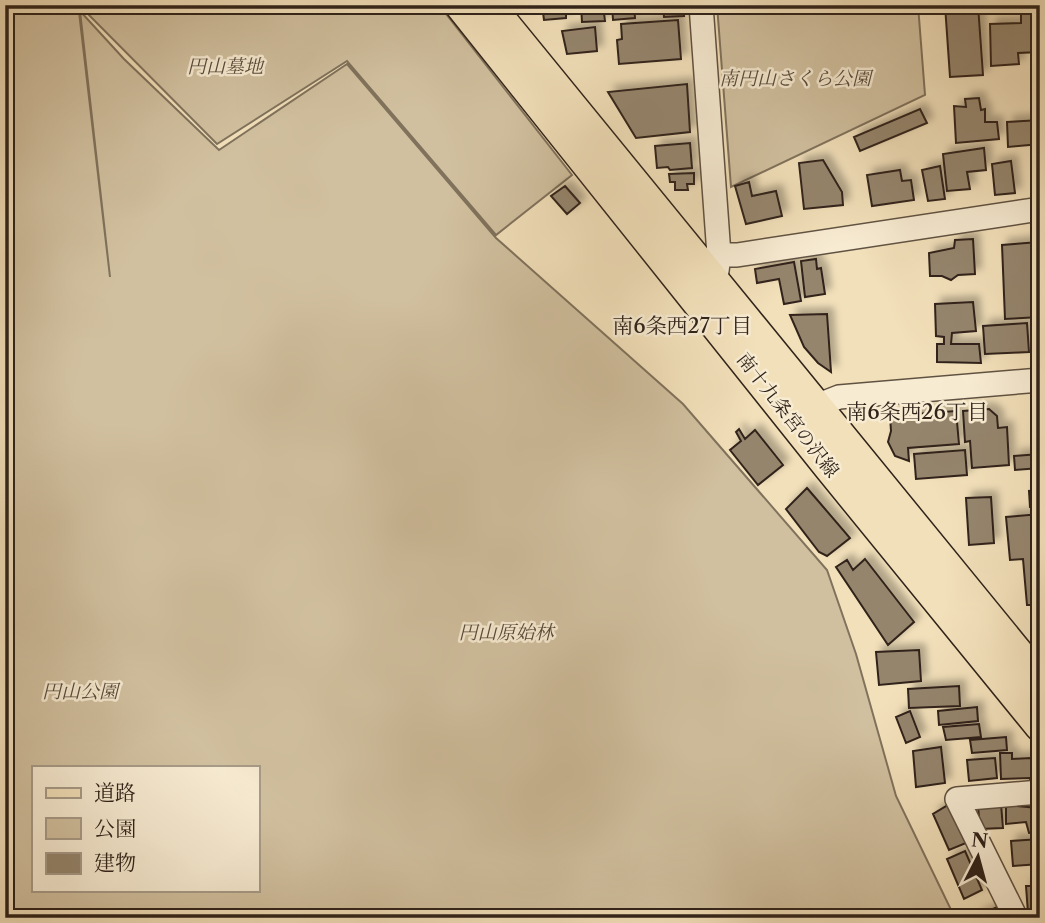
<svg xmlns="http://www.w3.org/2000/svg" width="1045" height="923" viewBox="0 0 1045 923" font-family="'Libre Caslon Text','Noto Serif JP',serif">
  <defs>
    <filter id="shadow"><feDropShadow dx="6" dy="-6" stdDeviation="3.5" flood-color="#0004"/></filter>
  </defs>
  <rect width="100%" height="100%" fill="#f2e0ba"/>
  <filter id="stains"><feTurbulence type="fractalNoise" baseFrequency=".00286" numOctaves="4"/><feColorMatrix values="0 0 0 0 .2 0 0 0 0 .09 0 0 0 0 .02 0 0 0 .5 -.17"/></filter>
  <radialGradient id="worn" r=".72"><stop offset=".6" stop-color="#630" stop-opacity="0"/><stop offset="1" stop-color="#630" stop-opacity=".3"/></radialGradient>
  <path fill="#d1c09f" stroke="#80725c" stroke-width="2" fill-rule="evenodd" d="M 5,5 L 75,5 L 79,12 L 110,277 L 80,11 L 124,59 L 219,150 L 347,64 L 496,238 L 683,404 L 827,570 L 856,654 L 896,796 L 955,918 L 5,918 ZM 33,767 L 257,767 L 257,890 L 33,890 Z
    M 79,5 L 439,5 L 572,175 L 496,235 L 347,61 L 217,144 Z
    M 717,5 L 918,5 L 925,95 L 731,187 Z"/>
  <path fill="#95856d" stroke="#30231a" stroke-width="2" filter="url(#shadow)" d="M 542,5 L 566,5 L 566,18 L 544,20 Z
    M 581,5 L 603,5 L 605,21 L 582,22 Z
    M 612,5 L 634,5 L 635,18 L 613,20 Z
    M 637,5 L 658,5 L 658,8 L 637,10 Z
    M 663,5 L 683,5 L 684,16 L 664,17 Z
    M 945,5 L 978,5 L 983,75 L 950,77 Z
    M 1040,11 L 1040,52 L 1018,53 L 1019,64 L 991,66 L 990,24 L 1021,23 L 1021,12 Z
    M 678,20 L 681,59 L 619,64 L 617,40 L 622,39 L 621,24 Z
    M 595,27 L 597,51 L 567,54 L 562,31 Z
    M 687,84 L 690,132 L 636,138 L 608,92 Z
    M 979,98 L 981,110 L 985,109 L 985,122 L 997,122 L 999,139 L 956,143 L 954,106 L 966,107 L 965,99 Z
    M 920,109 L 927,123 L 860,151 L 854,137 Z
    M 1040,120 L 1040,144 L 1008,147 L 1007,122 Z
    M 690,143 L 692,168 L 670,170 L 668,167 L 657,168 L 655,146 Z
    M 984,148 L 986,170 L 967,172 L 970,189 L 947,191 L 943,154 Z
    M 823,160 L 842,192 L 843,205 L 804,209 L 799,163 Z
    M 1011,161 L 1015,193 L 995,195 L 992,164 Z
    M 940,166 L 945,199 L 928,201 L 922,170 Z
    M 900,170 L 902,181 L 911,180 L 914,200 L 872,206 L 867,175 Z
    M 694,173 L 694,184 L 687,184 L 688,190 L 675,190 L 675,182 L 670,182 L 669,174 Z
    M 749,182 L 752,196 L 776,191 L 782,216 L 746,224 L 735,186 Z
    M 565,186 L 580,203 L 567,214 L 551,196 Z
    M 973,239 L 975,274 L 958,275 L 951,280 L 942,276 L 930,276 L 929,253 L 954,248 L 955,240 Z
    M 1038,242 L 1040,317 L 1005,319 L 1002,245 Z
    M 816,259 L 817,269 L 821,268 L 825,294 L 805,297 L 801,261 Z
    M 794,262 L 801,301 L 784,304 L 779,279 L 757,283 L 755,269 Z
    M 973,302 L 976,331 L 952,333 L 951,344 L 979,344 L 981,363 L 937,362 L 937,344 L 944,344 L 944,337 L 936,336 L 935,304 Z
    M 827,314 L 831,372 L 818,363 L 804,347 L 790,315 Z
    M 1040,322 L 1040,356 L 1036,356 L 1034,323 Z
    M 1027,323 L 1029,352 L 985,354 L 983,326 Z
    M 915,409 L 915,414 L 956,411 L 959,444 L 908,448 L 909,461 L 895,456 L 888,442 L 891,431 L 890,416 L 899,415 L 899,411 Z
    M 989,409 L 997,416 L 998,428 L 1007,427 L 1009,465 L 972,468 L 970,441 L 965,442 L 963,411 Z
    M 739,429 L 745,439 L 755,430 L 783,465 L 758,485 L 730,450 L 741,441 L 736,432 Z
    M 965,450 L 967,475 L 916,479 L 914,454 Z
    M 1040,454 L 1040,468 L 1015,470 L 1014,456 Z
    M 807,488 L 850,538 L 827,556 L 819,552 L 786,509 Z
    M 1040,490 L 1040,507 L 1030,507 L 1029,491 Z
    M 991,497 L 994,543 L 969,545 L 966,498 Z
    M 1040,514 L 1040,630 L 1037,630 L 1035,605 L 1027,605 L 1023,559 L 1010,560 L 1006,517 Z
    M 865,559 L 914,622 L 888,645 L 836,567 L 847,560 L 853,570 Z
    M 919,650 L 921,681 L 879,685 L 876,652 Z
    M 959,686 L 960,706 L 909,708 L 908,689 Z
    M 977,707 L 978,721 L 939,725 L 938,711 Z
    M 910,711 L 920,737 L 906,743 L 896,717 Z
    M 979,724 L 981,737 L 946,740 L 943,727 Z
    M 1006,737 L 1007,750 L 972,753 L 970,740 Z
    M 941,747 L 945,783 L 916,787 L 913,751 Z
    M 1000,753 L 1012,753 L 1012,759 L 1031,758 L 1040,772 L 1040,785 L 1031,785 L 1030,778 L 1001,779 Z
    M 995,758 L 997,778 L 969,781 L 967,760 Z
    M 1001,804 L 1003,828 L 980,829 L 978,806 Z
    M 948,805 L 966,843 L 949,850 L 933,814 Z
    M 1006,805 L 1038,808 L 1039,832 L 1029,833 L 1026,822 L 1006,824 Z
    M 1040,839 L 1040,864 L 1013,866 L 1011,841 Z
    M 965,851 L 982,890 L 964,899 L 947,859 Z
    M 1040,875 L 1040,912 L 1028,913 L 1026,886 L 1035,886 L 1034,876 Z
    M 997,907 L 1001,918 L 975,918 L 975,917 Z"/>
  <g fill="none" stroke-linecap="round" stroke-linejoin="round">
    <g stroke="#605242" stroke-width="26">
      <path id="minor" d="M 701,5 L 719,255 L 717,271
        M 719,255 L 737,255 L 1040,209
        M 804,416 L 816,406 L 839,397 L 1040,380
        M 1016,918 L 957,799 L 1040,792"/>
    </g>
    <g stroke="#30231a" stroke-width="33">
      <path id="major" d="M 460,5 L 828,466 L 1040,726
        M 489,5 L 1040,680"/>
    </g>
    <use href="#minor" stroke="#f7ebd2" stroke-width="23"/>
    <use href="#major" stroke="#f2e0ba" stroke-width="30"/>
  </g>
  <g text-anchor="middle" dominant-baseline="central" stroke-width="5" stroke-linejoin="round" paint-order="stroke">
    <g font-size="19" font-style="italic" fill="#584a3b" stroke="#f7ebd2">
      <text x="225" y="66">円山墓地</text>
      <text x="795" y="78">南円山さくら公園</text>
      <text x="506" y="632">円山原始林</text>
      <text x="80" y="691">円山公園</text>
    </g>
    <g font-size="19" fill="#30231a" stroke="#f7ebd2">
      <text transform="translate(788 415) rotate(52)">南十九条宮の沢線</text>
    </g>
    <g font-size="21" fill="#30231a" stroke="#f7ebd2">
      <text x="682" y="325">南6条西27丁目</text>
      <text x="917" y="411">南6条西26丁目</text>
    </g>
  </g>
  <rect width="1045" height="923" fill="none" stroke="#f2e0ba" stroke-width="28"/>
  <rect x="7" y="7" width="1031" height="909" fill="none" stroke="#30231a" stroke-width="3.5"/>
  <rect x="14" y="14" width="1017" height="895" fill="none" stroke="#30231a" stroke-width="2"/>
  <rect x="32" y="766" width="228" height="126" fill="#f7ebd2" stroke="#a79b88" stroke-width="2"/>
  <rect x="46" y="788" width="35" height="10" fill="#f2e0ba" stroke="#a79b88" stroke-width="2"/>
  <text x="94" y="800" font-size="21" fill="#30231a">道路</text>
  <rect x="46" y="818" width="35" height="21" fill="#d1c09f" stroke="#a79b88" stroke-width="2"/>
  <text x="94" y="836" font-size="21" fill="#30231a">公園</text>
  <rect x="46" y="853" width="35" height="21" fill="#95856d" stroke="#a79b88" stroke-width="2"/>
  <text x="94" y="870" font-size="21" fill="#30231a">建物</text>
  <g transform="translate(978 857) rotate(6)" stroke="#f7ebd2" stroke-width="5" paint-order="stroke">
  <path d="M0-5L12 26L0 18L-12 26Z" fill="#30231a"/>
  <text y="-10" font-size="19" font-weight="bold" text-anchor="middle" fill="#30231a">N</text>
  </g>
  <rect width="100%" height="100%" filter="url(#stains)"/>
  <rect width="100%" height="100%" fill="url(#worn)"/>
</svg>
